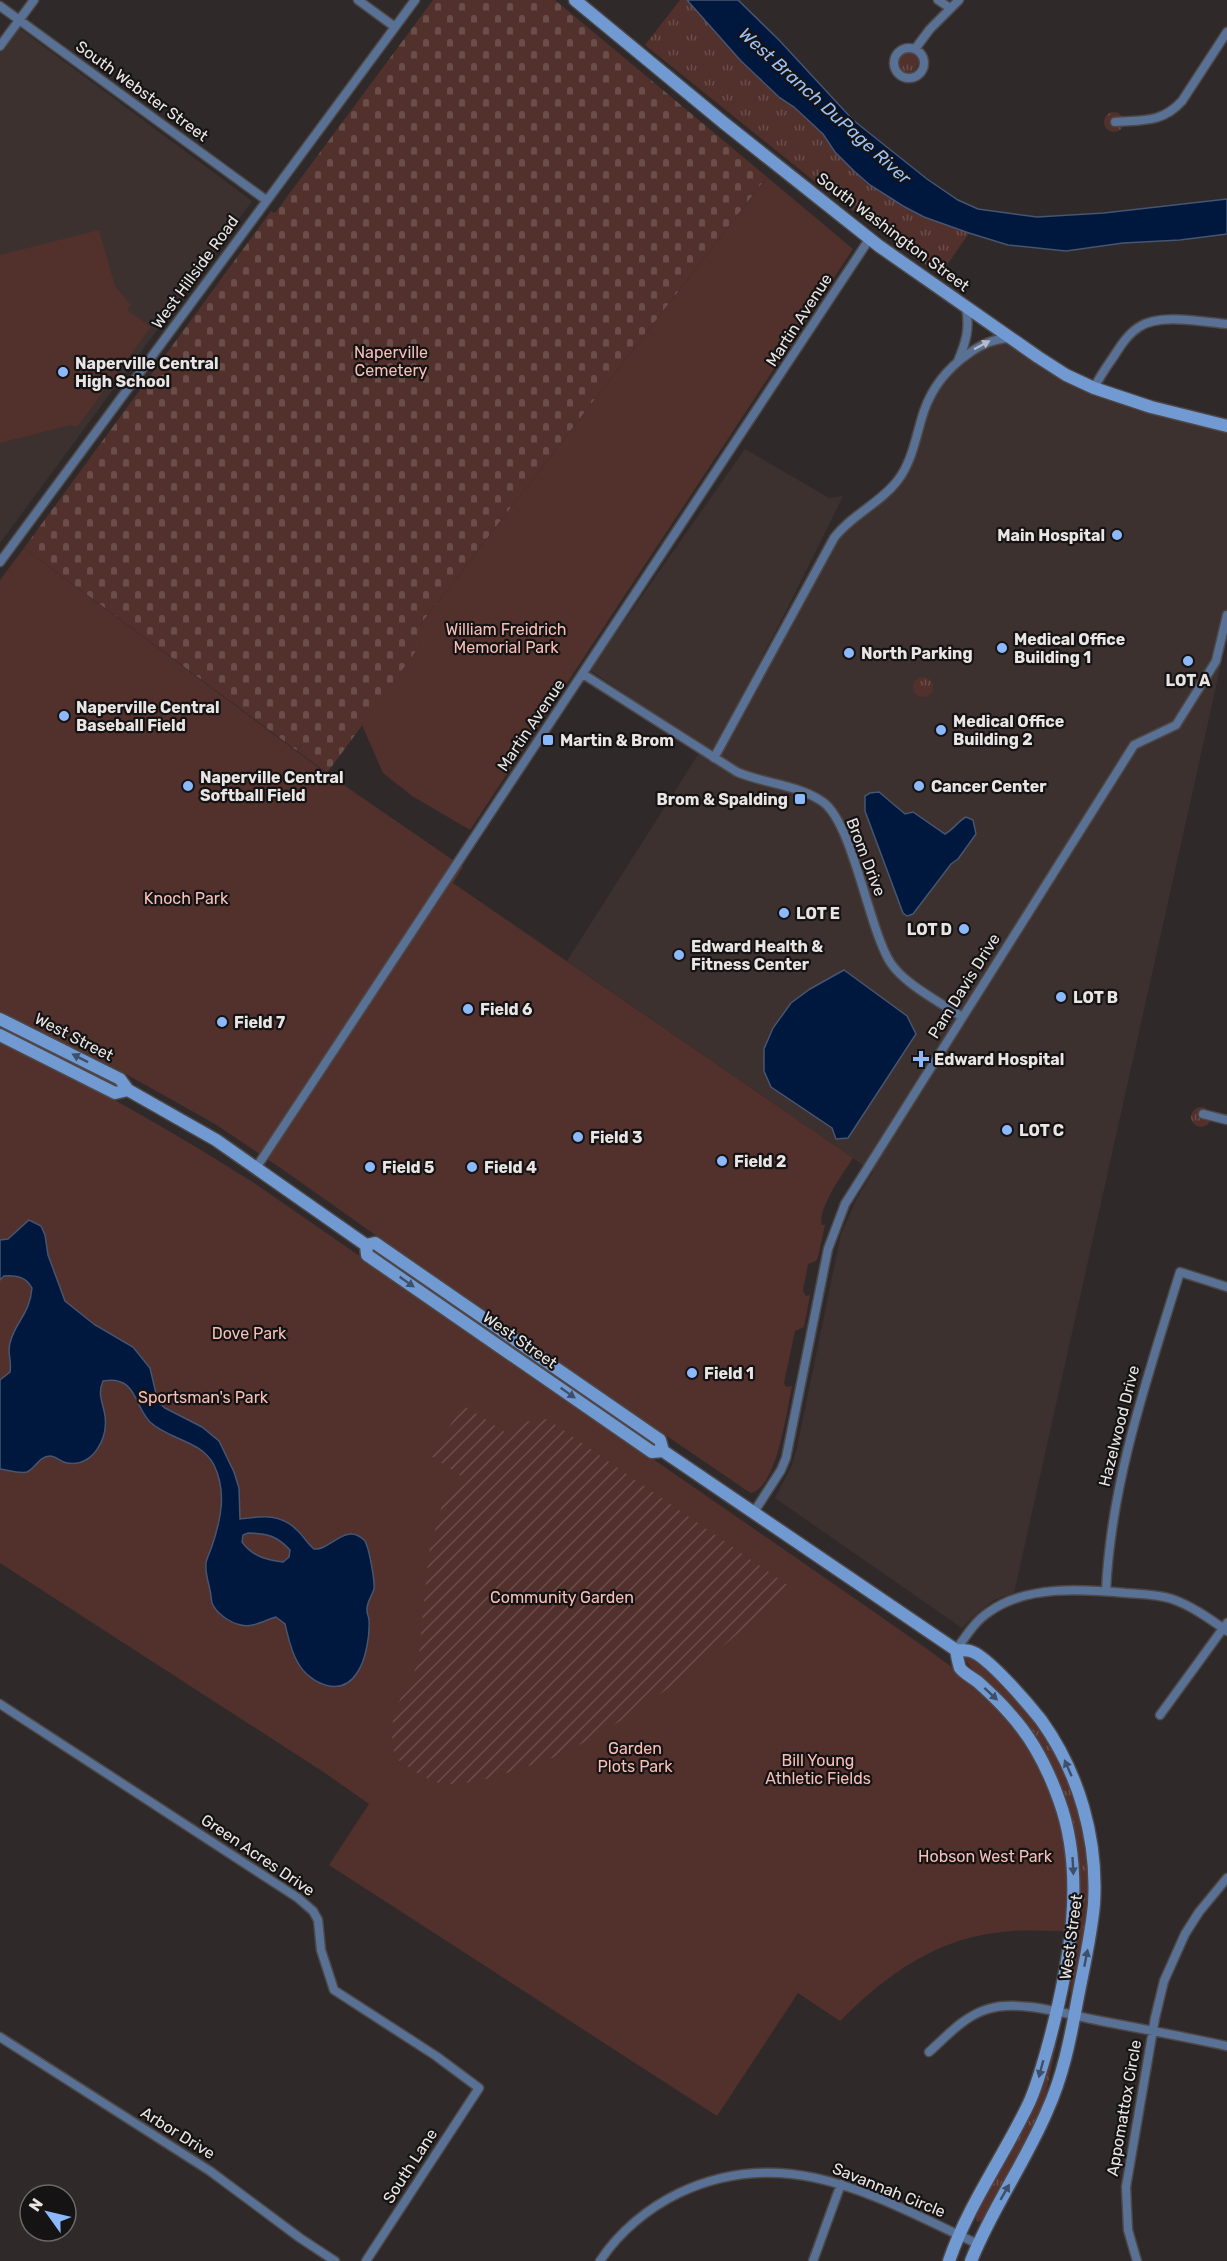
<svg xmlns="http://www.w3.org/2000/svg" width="1227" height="2261" viewBox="0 0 1227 2261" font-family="Rubik,sans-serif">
  <defs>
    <pattern id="grass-tufts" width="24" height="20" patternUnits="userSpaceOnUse" patternTransform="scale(1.5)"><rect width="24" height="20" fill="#52302c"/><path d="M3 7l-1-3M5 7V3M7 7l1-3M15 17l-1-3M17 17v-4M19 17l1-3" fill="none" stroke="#6b4e4a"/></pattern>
    <pattern id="cemetery-stones" width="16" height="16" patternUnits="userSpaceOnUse" patternTransform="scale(1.5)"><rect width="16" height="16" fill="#52302c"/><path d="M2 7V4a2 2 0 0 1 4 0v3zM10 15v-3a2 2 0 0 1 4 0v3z" fill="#6b4e4a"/></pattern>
    <pattern id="garden-furrows" width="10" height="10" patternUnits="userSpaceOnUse" patternTransform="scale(1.5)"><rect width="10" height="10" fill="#52302c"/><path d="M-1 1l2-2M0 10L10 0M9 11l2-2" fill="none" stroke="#6b4e4a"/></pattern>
  </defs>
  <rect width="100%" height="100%" fill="#2f2a29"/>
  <path fill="#3d3130" d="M 15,25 L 252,201 L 0,543 L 0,46 Z
    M 1010,338 L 1066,375 L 1227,427 L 1227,637 L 1014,1593 L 994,1600 L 977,1613 L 962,1628 L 775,1498 L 791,1468 L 797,1448 L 841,1234 L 858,1196 L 873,1172 L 567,961 L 701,750 L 714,758 L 833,540 L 894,486 L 942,379 L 977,347 Z
    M 745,449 L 829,498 L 843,496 L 785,613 L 712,753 L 590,670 Z"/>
  <path fill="url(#grass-tufts)" d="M 680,0 L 687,0 L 741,61 L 780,98 L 794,107 L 823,134 L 835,153 L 870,185 L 903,206 L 924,217 L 969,233 L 940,275 L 829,193 L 645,45 Z
    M896 62a11 11 0 1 1 22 0a11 11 0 1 1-22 0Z
    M1104 122a10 10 0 1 1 20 0a10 10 0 1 1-20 0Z
    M913 687a10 10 0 1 1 20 0a10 10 0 1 1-20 0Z
    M 0,1025 L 117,1083 L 120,1086 L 116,1087 L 0,1029 Z
    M1191 1117a10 10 0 1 1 20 0a10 10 0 1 1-20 0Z
    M 438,1294 L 542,1365 L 542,1367 L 439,1298 L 437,1295 Z
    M 964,1654 C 986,1664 1007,1687 1022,1706 C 1068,1762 1095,1837 1088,1911 C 1085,1938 1078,1965 1073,1992 L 1070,1991 C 1084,1881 1089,1798 1013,1708 C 1001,1694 966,1670 964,1654 Z
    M 1058,2035 L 1043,2108 L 983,2220 L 977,2222 L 975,2216 L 1034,2107 L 1045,2079 L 1056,2037 Z"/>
  <path fill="url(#cemetery-stones)" d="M 433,0 L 555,0 L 767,177 L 420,625 L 430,633 L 327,773 L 24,548 L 271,211 L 275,213 Z"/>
  <path fill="#52302c" d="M 767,177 L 853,249 L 470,830 L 412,796 L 383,773 L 362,725 L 429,633 L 420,625 Z
    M 99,230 L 115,286 L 131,305 L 127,310 L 151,327 L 77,427 L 71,425 L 0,443 L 0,255 Z
    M 24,548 L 319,768 L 463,867 L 453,883 L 853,1158 C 844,1172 817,1209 822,1225 L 825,1225 L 818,1257 L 816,1261 L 808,1264 L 803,1291 L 806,1296 L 810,1295 L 804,1327 L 795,1331 L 784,1383 L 786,1387 L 792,1386 C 787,1409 777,1488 751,1493 L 746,1490 L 473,1304 L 282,1169 L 215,1124 L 117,1069 L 0,1012 L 0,580 Z
    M 0,1042 C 89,1083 174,1132 257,1185 L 880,1616 C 919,1644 963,1671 996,1706 C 1038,1749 1066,1811 1068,1871 C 1069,1891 1066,1911 1064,1931 C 1047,1931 1030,1930 1013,1931 C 941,1935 889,1972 840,2021 L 798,1993 L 717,2116 L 329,1865 L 369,1804 L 325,1773 L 0,1563 Z"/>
  <path fill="url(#garden-furrows)" d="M 463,1405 L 508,1434 L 516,1423 L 547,1419 L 789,1586 L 785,1594 C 717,1652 648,1710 568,1751 C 551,1760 530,1765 512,1771 C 491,1778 463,1787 440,1783 C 425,1780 410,1768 397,1759 L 392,1745 L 393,1714 L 418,1664 L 429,1552 L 442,1505 L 464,1478 L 431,1456 Z"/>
  <path fill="#00173e" stroke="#465570" stroke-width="1.5" fill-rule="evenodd" d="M 687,0 L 738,0 L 779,40 L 853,120 L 927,179 L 958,200 L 978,209 L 1037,217 L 1104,213 L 1227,199 L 1227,234 L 1180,240 L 1123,243 L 1066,251 L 1008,245 L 969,233 L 924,217 L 903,206 L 870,185 L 854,171 L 835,152 L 823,134 L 794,107 L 780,98 L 741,61 Z
    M 879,792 L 905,814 L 913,812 L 945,834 C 954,829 958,821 966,817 L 973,820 L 976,834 L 958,859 L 951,864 L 913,914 L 907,916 L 903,913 L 865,811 L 865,796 L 870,793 Z
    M 844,970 L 907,1016 L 916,1034 L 848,1138 L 836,1139 L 832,1128 L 771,1087 L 764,1071 L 764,1049 L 773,1028 L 791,1003 L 810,989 Z
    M 29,1220 L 41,1226 L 45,1235 L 48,1255 L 65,1301 L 95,1325 L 133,1347 L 150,1368 L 158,1402 L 165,1408 L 202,1427 L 219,1441 L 234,1472 L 239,1488 L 240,1519 C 262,1516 281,1513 298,1531 C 304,1537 308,1544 314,1549 C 330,1551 345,1522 364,1540 C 369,1545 375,1582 374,1589 C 372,1596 366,1603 367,1611 C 367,1614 369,1617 369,1620 C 370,1635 366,1660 357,1673 C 341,1698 310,1684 298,1663 C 291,1652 288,1636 285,1624 L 276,1617 C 265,1620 253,1628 241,1625 C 230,1623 216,1613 212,1603 C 211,1599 211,1594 210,1590 C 208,1580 205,1573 206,1563 C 207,1557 210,1552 212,1546 C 221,1519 227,1492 214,1465 C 201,1440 169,1440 150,1422 C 134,1406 137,1375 103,1381 C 97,1395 103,1402 105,1416 C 108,1439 93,1467 67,1463 C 61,1462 56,1456 50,1456 C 39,1456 35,1469 27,1472 C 19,1474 8,1470 0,1469 L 0,1380 L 10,1372 C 12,1361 7,1353 10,1343 C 15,1322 30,1314 32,1288 C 26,1277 17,1275 4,1276 L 0,1280 L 0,1240 L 8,1239 ZM 248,1533 C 267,1533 277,1536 290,1550 L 289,1557 L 283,1562 C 266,1560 252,1556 242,1542 L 243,1535 Z"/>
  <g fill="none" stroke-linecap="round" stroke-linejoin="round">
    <g stroke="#4d4847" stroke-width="11">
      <path id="street" d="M 358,0 L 395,27
        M 938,0 L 950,8
        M 0,6 L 266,200
        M 0,46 L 34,0
        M894 63a15 15 0 1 1 30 0a15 15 0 1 1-30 0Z
        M 915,49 L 930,29 L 959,0
        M 1115,122 C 1143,120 1162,123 1182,101 L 1227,32
        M 958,361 C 966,342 970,329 966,308
        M 1094,388 C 1100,376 1107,366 1114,356 C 1121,345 1128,334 1139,327 C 1160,313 1202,322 1227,324
        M 0,562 L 415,0
        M 583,674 L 737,772 C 765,784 797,784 823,802 C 853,824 868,926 890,962 C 904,984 940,1002 962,1017
        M 714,758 L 834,538 C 851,515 881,503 898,480 C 913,460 916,435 924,411 C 932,388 948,368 968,354 C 982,344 993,339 1010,338
        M 1203,1114 L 1227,1120
        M 256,1168 L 870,238
        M 754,1512 L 781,1470 L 786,1458 L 828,1249 L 845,1204 L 1134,745 L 1176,725 L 1216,661 L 1227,615
        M 1106,1591 C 1111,1481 1148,1376 1180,1272 L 1227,1287
        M 956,1650 C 966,1636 975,1621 989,1612 C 1026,1585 1083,1589 1126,1593 C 1142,1594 1157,1594 1172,1599 C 1192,1606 1210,1619 1227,1631
        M 0,1704 L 298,1898 L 313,1911 L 318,1920 L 321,1950 L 334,1990 L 436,2056 L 479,2088 L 366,2261
        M 1160,1715 L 1227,1623
        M 0,2037 L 210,2171 L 300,2238 L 335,2261
        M 929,2052 C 947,2036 964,2016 988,2009 C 1019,1999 1069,2015 1101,2021 C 1143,2029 1185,2037 1227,2046
        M 600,2261 C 619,2232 648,2208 679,2193 C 788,2141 880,2199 978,2244
        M 813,2261 L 841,2184
        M 1137,2261 L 1128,2230 L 1126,2187 L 1155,2018 L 1164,1981 L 1185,1934 L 1199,1912 L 1227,1878"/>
    </g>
    <g stroke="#4d4847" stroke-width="15">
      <path id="secondary" d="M 575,0 L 724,123 L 879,246 L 1038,357 L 1066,375 L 1094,388 L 1151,407 L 1227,426
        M 0,1019 L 120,1079 L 128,1090 L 216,1140 L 366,1245 L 375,1243 L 660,1440 L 663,1451
        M 0,1035 L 115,1093 L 128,1090
        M 366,1245 L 367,1255 L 652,1452 L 663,1451 L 956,1650 C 961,1650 966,1650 970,1651 C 987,1655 1029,1705 1041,1720 C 1079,1773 1098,1839 1094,1904 C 1091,1937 1083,1970 1077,2002 C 1070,2040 1063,2076 1047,2111 C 1025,2163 992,2208 971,2261
        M 949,2261 C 968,2205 1004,2156 1029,2103 C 1038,2083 1043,2063 1049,2042 C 1069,1967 1087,1876 1059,1800 C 1048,1769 1033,1739 1010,1714 C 1000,1702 989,1692 978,1682 C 973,1678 963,1673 960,1668 C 958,1663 957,1655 956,1650"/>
    </g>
    <use href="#street" stroke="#597195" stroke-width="8"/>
    <use href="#secondary" stroke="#7199d2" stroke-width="12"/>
  </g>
  <defs><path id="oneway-solid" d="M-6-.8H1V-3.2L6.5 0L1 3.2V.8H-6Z" transform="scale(1.5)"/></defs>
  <use fill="#b7bcc9" href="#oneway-solid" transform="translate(982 345) rotate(-28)"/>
  <g fill="#3e4f69">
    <use href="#oneway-solid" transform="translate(80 1058) rotate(-153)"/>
    <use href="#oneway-solid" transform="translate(407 1282) rotate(35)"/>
    <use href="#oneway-solid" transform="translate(568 1393) rotate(35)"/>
    <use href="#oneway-solid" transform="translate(991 1694) rotate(43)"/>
    <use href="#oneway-solid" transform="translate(1068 1768) rotate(-114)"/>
    <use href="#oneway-solid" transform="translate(1073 1866) rotate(87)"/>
    <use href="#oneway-solid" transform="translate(1086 1958) rotate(-79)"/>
    <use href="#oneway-solid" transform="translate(1041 2069) rotate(105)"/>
    <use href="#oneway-solid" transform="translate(1005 2192) rotate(-60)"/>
  </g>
  <g fill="#8cb9fc" stroke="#151313" stroke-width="2">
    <circle cx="63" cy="372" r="6"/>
    <circle cx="1117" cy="535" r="6"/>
    <circle cx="1002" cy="648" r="6"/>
    <circle cx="849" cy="653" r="6"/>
    <circle cx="1188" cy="661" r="6"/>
    <circle cx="64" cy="716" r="6"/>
    <circle cx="941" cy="730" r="6"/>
    <rect x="542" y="734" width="12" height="12" rx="3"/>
    <circle cx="188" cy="786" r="6"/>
    <circle cx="919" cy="786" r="6"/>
    <rect x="794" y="793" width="12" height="12" rx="3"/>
    <circle cx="784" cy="913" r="6"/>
    <circle cx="964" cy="929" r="6"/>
    <circle cx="679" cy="955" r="6"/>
    <circle cx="1061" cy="997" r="6"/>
    <circle cx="468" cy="1009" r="6"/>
    <circle cx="222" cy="1022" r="6"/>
    <path d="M918 1050h6v6h6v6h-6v6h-6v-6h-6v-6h6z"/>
    <circle cx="1007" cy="1130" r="6"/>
    <circle cx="578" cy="1137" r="6"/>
    <circle cx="722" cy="1161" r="6"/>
    <circle cx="370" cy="1167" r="6"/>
    <circle cx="472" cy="1167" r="6"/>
    <circle cx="692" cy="1373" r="6"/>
  </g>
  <g text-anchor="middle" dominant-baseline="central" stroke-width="4.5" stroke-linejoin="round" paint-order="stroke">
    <g font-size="16" fill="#e9e5e5" stroke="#151313">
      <text transform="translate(142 91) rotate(36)">South Webster Street</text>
      <text transform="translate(893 232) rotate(37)">South Washington Street</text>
      <text transform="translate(195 272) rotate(-54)">West Hillside Road</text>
      <text transform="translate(799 320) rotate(-57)">Martin Avenue</text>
      <text transform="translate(531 725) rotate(-56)">Martin Avenue</text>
      <text transform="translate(866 857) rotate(69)">Brom Drive</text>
      <text transform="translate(964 986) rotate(-58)">Pam Davis Drive</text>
      <text transform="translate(74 1037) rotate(27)">West Street</text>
      <text transform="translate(520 1340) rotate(35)">West Street</text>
      <text transform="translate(1119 1426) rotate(-76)">Hazelwood Drive</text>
      <text transform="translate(258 1855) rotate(34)">Green Acres Drive</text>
      <text transform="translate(1071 1937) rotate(-82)">West Street</text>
      <text transform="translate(1124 2108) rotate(-80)">Appomattox Circle</text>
      <text transform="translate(178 2133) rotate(32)">Arbor Drive</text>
      <text transform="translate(410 2166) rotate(-57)">South Lane</text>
      <text transform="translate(889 2190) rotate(22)">Savannah Circle</text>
    </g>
    <g font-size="16" fill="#f8bfb8" stroke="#151313">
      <text x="391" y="352">Naperville<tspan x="391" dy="18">Cemetery</tspan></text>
      <text x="506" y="629">William Freidrich<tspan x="506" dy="18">Memorial Park</tspan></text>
      <text x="186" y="898">Knoch Park</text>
      <text x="249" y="1333">Dove Park</text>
      <text x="203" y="1397">Sportsman's Park</text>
      <text x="562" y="1597">Community Garden</text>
      <text x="635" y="1748">Garden<tspan x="635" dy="18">Plots Park</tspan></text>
      <text x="818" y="1760">Bill Young<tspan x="818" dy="18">Athletic Fields</tspan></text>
      <text x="985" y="1856">Hobson West Park</text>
    </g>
    <g font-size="16" font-weight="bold" fill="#e9e5e5" stroke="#151313" text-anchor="start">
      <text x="75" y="363">Naperville Central<tspan x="75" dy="18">High School</tspan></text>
      <text x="1105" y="535" text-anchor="end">Main Hospital</text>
      <text x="1014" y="639">Medical Office<tspan x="1014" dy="18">Building 1</tspan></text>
      <text x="861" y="653">North Parking</text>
      <text x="1188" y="680" text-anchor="middle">LOT A</text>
      <text x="76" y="707">Naperville Central<tspan x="76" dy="18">Baseball Field</tspan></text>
      <text x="953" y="721">Medical Office<tspan x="953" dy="18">Building 2</tspan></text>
      <text x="560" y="740">Martin &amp; Brom</text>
      <text x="200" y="777">Naperville Central<tspan x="200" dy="18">Softball Field</tspan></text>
      <text x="931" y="786">Cancer Center</text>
      <text x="788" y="799" text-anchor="end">Brom &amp; Spalding</text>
      <text x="796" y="913">LOT E</text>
      <text x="952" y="929" text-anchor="end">LOT D</text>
      <text x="691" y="946">Edward Health &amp;<tspan x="691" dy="18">Fitness Center</tspan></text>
      <text x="1073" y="997">LOT B</text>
      <text x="480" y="1009">Field 6</text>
      <text x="234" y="1022">Field 7</text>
      <text x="934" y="1059">Edward Hospital</text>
      <text x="1019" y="1130">LOT C</text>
      <text x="590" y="1137">Field 3</text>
      <text x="734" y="1161">Field 2</text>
      <text x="382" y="1167">Field 5</text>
      <text x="484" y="1167">Field 4</text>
      <text x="704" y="1373">Field 1</text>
    </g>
    <g font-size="18" font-style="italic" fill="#9bc1f9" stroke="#151313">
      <text transform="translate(825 106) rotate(42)">West Branch DuPage River</text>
    </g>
  </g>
  <g transform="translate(48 2213) rotate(304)"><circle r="28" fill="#151313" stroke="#6a6767" stroke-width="1.5"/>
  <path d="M0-4.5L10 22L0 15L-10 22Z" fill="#8cb9fc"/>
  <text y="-9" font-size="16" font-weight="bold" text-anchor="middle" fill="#e9e5e5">N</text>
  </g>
</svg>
